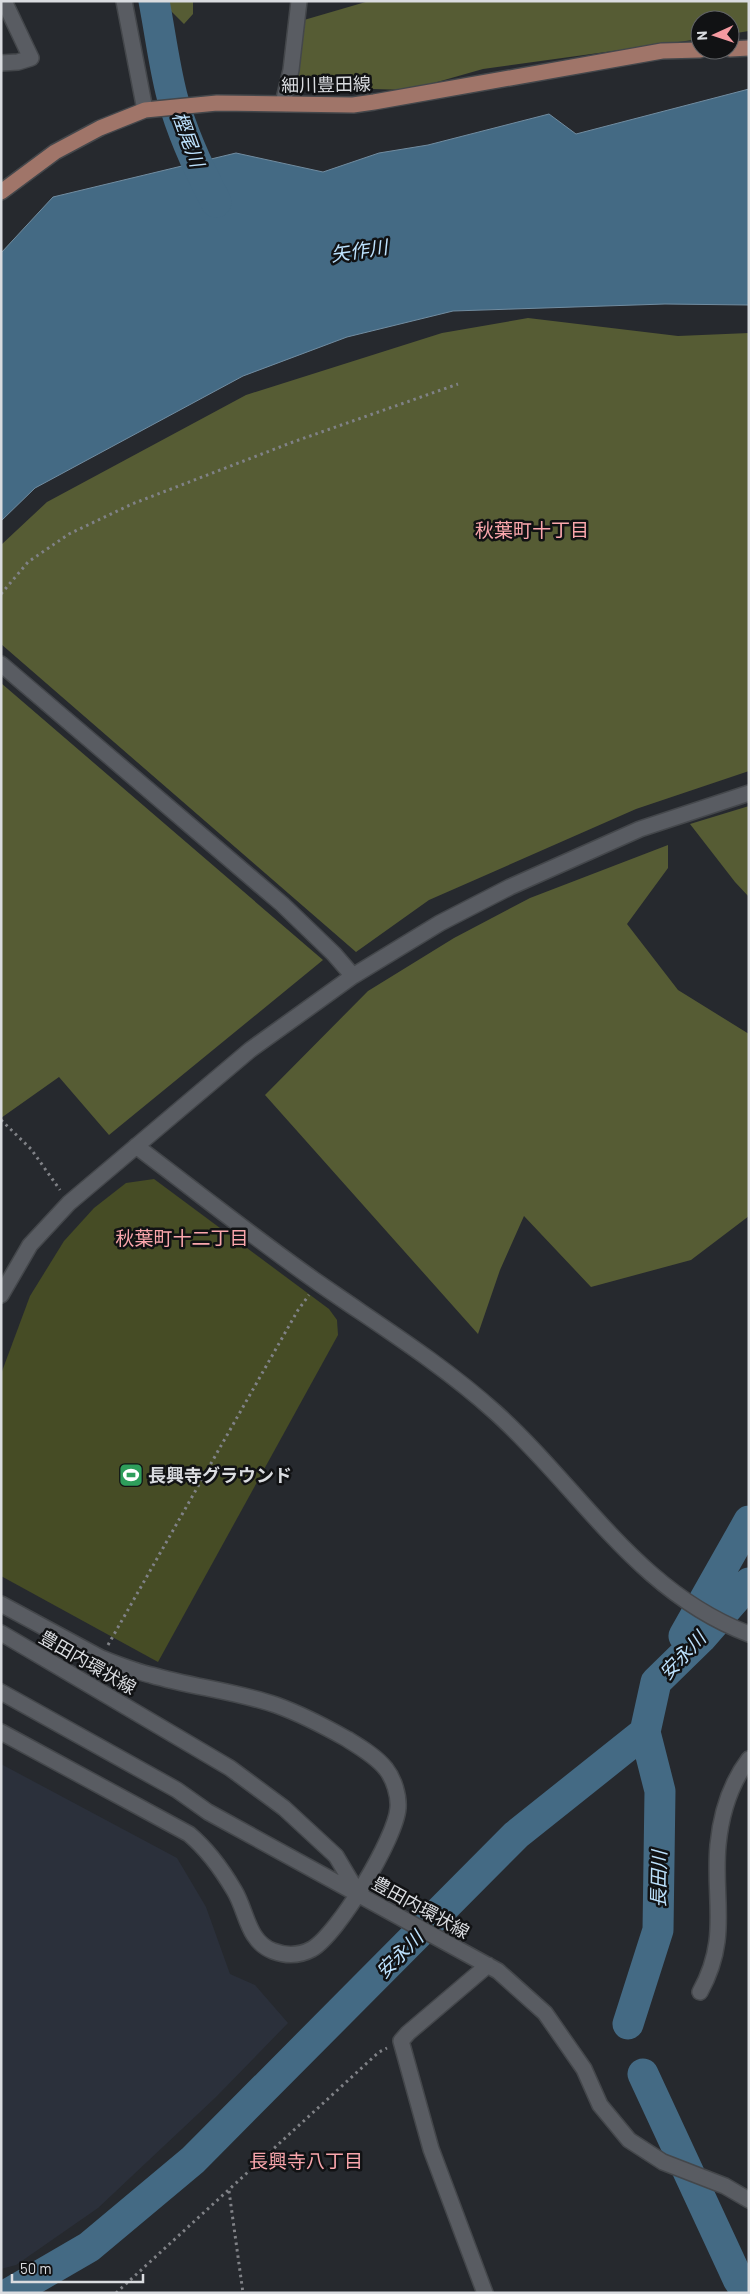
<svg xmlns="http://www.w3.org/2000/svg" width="750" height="2294" viewBox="0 0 750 2294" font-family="Barlow,'Noto Sans JP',sans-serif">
  <rect width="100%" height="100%" fill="#26292e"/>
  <path fill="#2b303b" d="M 1,1764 L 177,1858 L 206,1907 L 230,1974 L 255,1985 L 288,2023 L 216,2097 L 98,2208 L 16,2265 L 1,2269 Z"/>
  <path fill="#464c25" d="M 154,1179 L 329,1309 L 337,1320 L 338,1335 L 158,1662 L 1,1576 L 1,1374 L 30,1296 L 64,1241 L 94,1208 L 126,1183 Z"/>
  <path fill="#565c34" d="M 167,1 L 193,1 L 193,14 L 184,24 L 170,10 Z
    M 369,1 L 749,1 L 749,31 L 730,34 L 730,20 L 700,20 L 700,39 L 483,69 L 409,90 L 299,87 L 290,49 L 304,20 Z
    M 528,318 L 678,336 L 749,333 L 749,771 L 636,809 L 429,900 L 356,952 L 1,644 L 1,545 L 47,502 L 246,395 L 442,333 Z
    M 1,683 L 323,960 L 109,1135 L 59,1077 L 1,1118 Z
    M 749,806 L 749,897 L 735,882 L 690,824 Z
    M 668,845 L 668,868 L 627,924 L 678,990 L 749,1034 L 749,1216 L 691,1260 L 591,1287 L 524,1216 L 500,1270 L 478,1334 L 265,1095 L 368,991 L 454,938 L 530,898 Z"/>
  <path fill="#446a84" stroke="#718ca0" d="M 749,89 L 749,305 L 665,304 L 453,311 L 347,337 L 243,376 L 35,488 L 1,521 L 1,253 L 53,197 L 236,153 L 323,172 L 379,153 L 428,145 L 549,114 L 576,134 Z"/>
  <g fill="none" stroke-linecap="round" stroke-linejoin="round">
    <path stroke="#446a84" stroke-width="31" d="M 154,1 C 160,32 164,65 172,96 C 182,133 198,168 216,202
      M 684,1636 L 749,1521
      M 628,2024 L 658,1930 L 660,1791 L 645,1732
      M 643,2074 L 738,2279 L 747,2293
      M 10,2293 L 89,2247 L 193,2160 L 516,1835 L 645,1732 L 656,1682 L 701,1638 L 749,1583"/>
    <g stroke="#44474b" stroke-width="18">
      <path id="minor" d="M 124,1 L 145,110
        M 1,63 L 18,62 L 31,58 L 4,1
        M 283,103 L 291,70 L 299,1
        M 1,664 L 282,904 L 334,954 L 353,976
        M 136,1146 C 197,1192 257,1240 320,1284 C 379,1325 442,1364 495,1412 C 580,1488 637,1592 749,1634
        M 1,1295 L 30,1245 L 69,1203 L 250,1050 L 353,976 L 440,923 L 510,887 L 640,829 L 749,793
        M 1,1604 L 101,1658 C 117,1664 134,1671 151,1675 C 192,1687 235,1691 276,1705 C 301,1714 324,1726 347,1739 C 360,1747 377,1757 386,1769 C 394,1779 399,1796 398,1808 C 396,1838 338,1934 312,1949 C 299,1956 286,1956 273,1951 C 247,1941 247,1911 234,1890 C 221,1868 208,1850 189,1834 L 1,1732
        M 1,1633 L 230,1768 L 284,1808 L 336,1856 L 358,1893
        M 1,1692 L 177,1790 L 208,1812 L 498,1971 L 545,2013 L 584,2069 L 600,2105 L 629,2140 L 663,2162 L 725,2186 L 749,2200
        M 700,1992 C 730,1938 713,1900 718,1845 C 721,1814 730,1784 749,1759
        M 485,2293 L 431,2149 L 401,2041 L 408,2033 L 488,1965"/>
    </g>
    <g stroke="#44474b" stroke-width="18">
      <path id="major" d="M 730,49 L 749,48
        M 1,192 L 55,152 L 100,128 L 145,110 L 217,103 L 353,105 L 374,102 L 662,51 L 700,50"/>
    </g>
    <path stroke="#808287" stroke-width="3" stroke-dasharray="2.5 4" stroke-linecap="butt" d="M 1,594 L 28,562 L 69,534 L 132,504 L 293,442 L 458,384
      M 1,1120 L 31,1149 L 60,1190
      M 108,1645 L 298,1310 L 309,1295
      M 229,2191 L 243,2293
      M 116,2293 L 379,2052 L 387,2048"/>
    <use href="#minor" stroke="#595c62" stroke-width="15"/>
    <use href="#major" stroke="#a07569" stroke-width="15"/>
  </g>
  <defs>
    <g id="stadium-square" transform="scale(1.25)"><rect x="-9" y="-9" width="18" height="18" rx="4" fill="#2e9e5b" stroke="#111214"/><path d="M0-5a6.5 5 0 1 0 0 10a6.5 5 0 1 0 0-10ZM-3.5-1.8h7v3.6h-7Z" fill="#fff"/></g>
  </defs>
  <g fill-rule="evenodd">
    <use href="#stadium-square" x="131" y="1475"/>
  </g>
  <g text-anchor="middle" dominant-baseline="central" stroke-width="5" stroke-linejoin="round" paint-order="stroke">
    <g font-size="18" fill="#dadce0" stroke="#111214">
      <text transform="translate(326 84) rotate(-1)">細川豊田線</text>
      <text transform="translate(88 1662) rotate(30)">豊田内環状線</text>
      <text transform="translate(421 1907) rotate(29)">豊田内環状線</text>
    </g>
    <g font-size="18" font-weight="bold" fill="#dadce0" stroke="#111214" text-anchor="start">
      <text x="148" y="1475">長興寺グラウンド</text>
    </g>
    <g font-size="19" font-style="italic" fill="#bde2fe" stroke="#111214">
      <text transform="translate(189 139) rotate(70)">樫尾川</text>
      <text transform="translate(359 250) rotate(-8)">矢作川</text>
      <text transform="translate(682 1655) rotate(-47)">安永川</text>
      <text transform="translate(658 1879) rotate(-89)">長田川</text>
      <text transform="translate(399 1954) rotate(-45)">安永川</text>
    </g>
    <g font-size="19" fill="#faa6ac" stroke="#111214">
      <text x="532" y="529">秋葉町十丁目</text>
      <text x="182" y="1237">秋葉町十二丁目</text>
      <text x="306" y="2160">長興寺八丁目</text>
    </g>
  </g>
  <rect width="750" height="2294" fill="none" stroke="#dadce0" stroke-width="5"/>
  <g transform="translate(715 35) rotate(267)"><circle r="24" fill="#111214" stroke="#616366"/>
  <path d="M0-4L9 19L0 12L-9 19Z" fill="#f49aa1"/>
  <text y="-8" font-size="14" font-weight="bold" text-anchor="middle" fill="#dadce0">N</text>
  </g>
  <path d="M12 2274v8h131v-8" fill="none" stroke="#dadce0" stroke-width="2.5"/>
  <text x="20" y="2274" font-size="15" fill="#dadce0" stroke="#111214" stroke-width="4" paint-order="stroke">50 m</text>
</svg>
